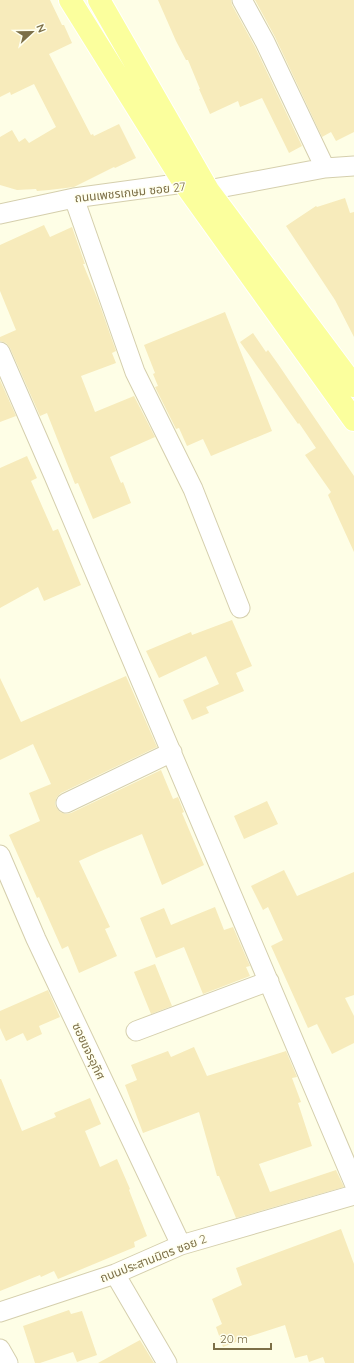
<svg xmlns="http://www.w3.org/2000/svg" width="354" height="1363" viewBox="0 0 354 1363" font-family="Quicksand,'Noto Sans Thai',sans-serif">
  <rect width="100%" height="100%" fill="#fefee6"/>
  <path fill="#f7ebbb" d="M 0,0 L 50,0 L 62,25 L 64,25 L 72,43 L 49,54 L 91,135 L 93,134 L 94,136 L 119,124 L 136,158 L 115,168 L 114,167 L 74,187 L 49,190 L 37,191 L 36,189 L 17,190 L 0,185 L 0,137 L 12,130 L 19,142 L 25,138 L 29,143 L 56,127 L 34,84 L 11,95 L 10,92 L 0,97 Z
    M 158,0 L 231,0 L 232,5 L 255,47 L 302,146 L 289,153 L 262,98 L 240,107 L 238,101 L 210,114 L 199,89 L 200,89 L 188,60 L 186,60 L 176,41 Z
    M 255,0 L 354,0 L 354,132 L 336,141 L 331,132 L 322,137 L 275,37 Z
    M 345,198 L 350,213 L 354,212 L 354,337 L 335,300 L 286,226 L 316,206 L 317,207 Z
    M 44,225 L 50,237 L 72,227 L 85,264 L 83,264 L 98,300 L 116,351 L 112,353 L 116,363 L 81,376 L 95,412 L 134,396 L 155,437 L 110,457 L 121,483 L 123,482 L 131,503 L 93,519 L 78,483 L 75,484 L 47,413 L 40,416 L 10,348 L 6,343 L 0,341 L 0,337 L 16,330 L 0,291 L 0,245 Z
    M 225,312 L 272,431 L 211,456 L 203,439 L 187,446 L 179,428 L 176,429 L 155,387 L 158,386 L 153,374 L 155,373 L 144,345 Z
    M 253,333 L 266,352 L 268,350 L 278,364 L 354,476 L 354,552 L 328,495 L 331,492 L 305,455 L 316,448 L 299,423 L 298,424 L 240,342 Z
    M 0,380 L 16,416 L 0,422 Z
    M 27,456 L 37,478 L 31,481 L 53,531 L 58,529 L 81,585 L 44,601 L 38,587 L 0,608 L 0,468 Z
    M 232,620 L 252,666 L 236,673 L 244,691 L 206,707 L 209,713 L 192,720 L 183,700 L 219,684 L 206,656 L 159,678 L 146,651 L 191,632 L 192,635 Z
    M 126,676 L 157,747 L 61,793 L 57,797 L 55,803 L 56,807 L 60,812 L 66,814 L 71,813 L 161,770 L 173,799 L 178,797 L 184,812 L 182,813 L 204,865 L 162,885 L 142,834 L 101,851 L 79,861 L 110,927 L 105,929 L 117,956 L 79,973 L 68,946 L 62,949 L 39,897 L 37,898 L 9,835 L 40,821 L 29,793 L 51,784 L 33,744 L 0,760 L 0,678 L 21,722 Z
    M 267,801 L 278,824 L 244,839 L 234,816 Z
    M 284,870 L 297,896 L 354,872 L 354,995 L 345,998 L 354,1016 L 354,1043 L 332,1054 L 317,1024 L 308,1028 L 271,946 L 283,940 L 268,907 L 263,910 L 251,886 Z
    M 215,907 L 224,930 L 233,927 L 250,966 L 246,967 L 250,976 L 203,994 L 184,947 L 156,958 L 140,918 L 164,908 L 171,925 Z
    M 155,964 L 172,1006 L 151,1014 L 134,972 Z
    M 48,990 L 60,1017 L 39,1026 L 42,1034 L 27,1041 L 23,1033 L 6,1041 L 0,1028 L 0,1011 Z
    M 194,1047 L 207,1076 L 286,1051 L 297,1077 L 292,1078 L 301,1102 L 298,1103 L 312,1146 L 259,1164 L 270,1192 L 336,1170 L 344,1187 L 236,1218 L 219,1176 L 217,1176 L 199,1112 L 143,1133 L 125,1085 L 137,1080 L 131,1065 L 168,1051 L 171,1057 Z
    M 0,1079 L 1,1079 L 22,1131 L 56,1117 L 54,1113 L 90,1098 L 101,1124 L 85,1131 L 100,1167 L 117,1159 L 130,1189 L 129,1190 L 147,1236 L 134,1242 L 135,1247 L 58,1279 L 54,1271 L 41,1277 L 40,1275 L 0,1291 Z
    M 341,1229 L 354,1264 L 354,1363 L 325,1363 L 323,1357 L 309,1362 L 307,1355 L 295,1358 L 285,1325 L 238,1340 L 238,1341 L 223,1347 L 216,1327 L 222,1324 L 212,1299 L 242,1285 L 236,1268 Z
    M 69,1310 L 71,1314 L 82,1311 L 97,1355 L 77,1362 L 73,1352 L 40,1363 L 35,1363 L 23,1326 Z
    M 140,1340 L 154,1363 L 98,1363 Z"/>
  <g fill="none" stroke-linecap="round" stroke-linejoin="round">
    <g stroke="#d5cfad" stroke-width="21">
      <path id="minor" d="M 242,0 L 265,42 L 325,168
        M 74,198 L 135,372 L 193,489 L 240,608
        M 0,214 L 74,198 L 184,183 L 208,190 L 325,168 L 354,166
        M 0,352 L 54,476 L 354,1183
        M 66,803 L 172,752
        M 0,855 L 36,939 L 181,1245
        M 136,1031 L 269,981
        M 115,1274 L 167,1363
        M 0,1312 L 115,1274 L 181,1245 L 354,1195
        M 0,1349 L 8,1363"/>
    </g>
    <g stroke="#fff" stroke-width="24">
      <path id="major" d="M 70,0 L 184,183 L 354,420
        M 99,0 L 208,190 L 354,386"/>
    </g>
    <use href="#minor" stroke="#fff" stroke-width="19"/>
    <use href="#major" stroke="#fbff9d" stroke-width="22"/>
  </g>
  <g text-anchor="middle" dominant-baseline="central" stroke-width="3" stroke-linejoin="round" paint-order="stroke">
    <g font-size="12" fill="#7c6f47" stroke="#ffffef">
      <text transform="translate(130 192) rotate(-6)">ถนนเพชรเกษม ซอย 27</text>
      <text transform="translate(89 1051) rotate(65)">ซอยขจรอุทิศ</text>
      <text transform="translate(153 1258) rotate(-21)">ถนนประสานมิตร ซอย 2</text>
    </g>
  </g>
  <g transform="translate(32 32) rotate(68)" stroke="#ffffef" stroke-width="3" paint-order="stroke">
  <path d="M0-3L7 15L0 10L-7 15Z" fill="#7c6f47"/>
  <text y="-6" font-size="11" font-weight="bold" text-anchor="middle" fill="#7c6f47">N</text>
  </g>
  <path d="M214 1343v6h57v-6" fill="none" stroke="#7c6f47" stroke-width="2"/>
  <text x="220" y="1343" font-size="12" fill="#7c6f47" stroke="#ffffef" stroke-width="3" paint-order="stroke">20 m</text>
</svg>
